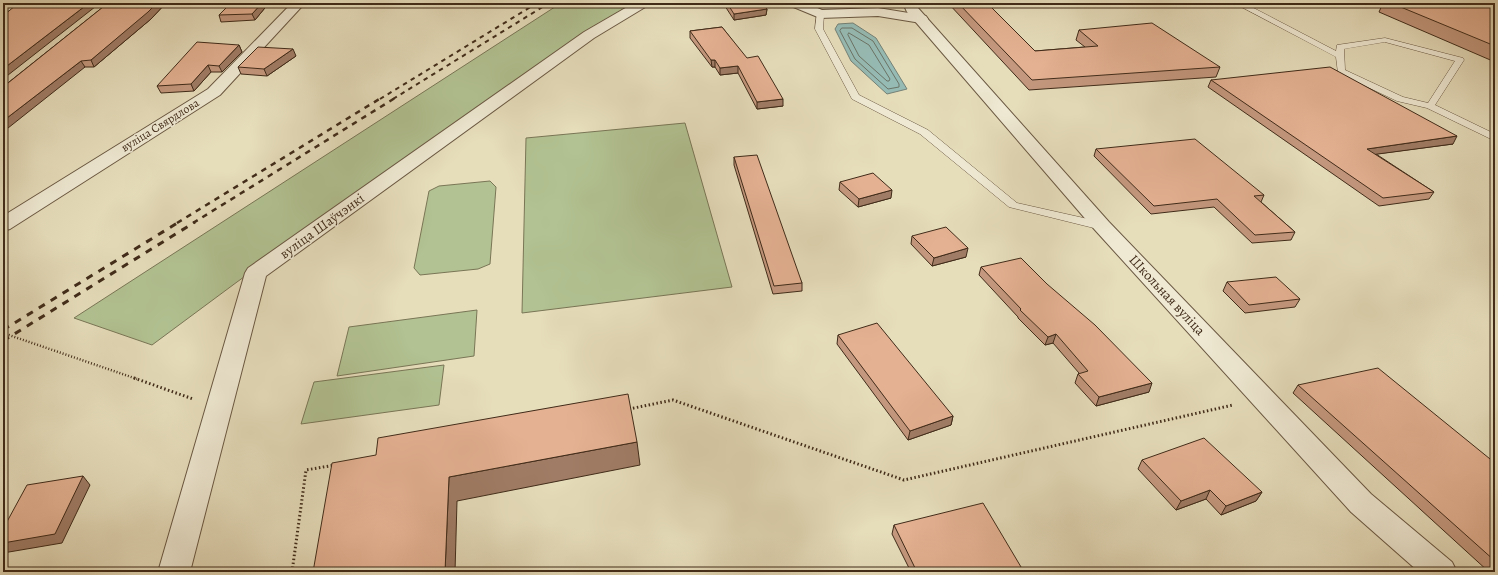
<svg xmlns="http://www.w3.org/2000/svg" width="1498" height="575" viewBox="0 0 1498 575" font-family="Alegreya,serif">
  <rect width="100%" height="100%" fill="#e6ddbb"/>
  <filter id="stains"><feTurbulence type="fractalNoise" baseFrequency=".005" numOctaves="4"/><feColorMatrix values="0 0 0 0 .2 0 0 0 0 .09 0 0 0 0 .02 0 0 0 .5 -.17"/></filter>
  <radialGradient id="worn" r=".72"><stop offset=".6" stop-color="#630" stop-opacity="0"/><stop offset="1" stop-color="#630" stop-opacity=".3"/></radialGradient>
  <path fill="#b2c292" stroke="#797656" d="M 561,3 L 634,3 L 581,34 L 237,282 L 152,345 L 74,318 Z
    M 685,123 L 732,287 L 522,313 L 526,138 Z
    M 490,181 L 496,187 L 490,264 L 478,269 L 420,275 L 414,268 L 429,191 L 439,186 Z
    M 477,310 L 474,356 L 337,376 L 349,327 Z
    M 444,365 L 439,405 L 301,424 L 314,382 Z"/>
  <path fill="#96bbb4" stroke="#748176" d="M 853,23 L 876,38 L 907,89 L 887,94 L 851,61 L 835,29 L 838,24 Z"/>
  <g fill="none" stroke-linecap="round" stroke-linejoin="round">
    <path stroke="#6b7366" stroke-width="1" d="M 842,28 L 852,28 L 873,41 L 899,84 L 899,87 L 888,89 L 855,59 L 840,31 Z
      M 849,33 L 869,45 L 890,79 L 889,81 L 887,81 L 859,56 L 848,35 Z"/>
    <g stroke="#6a5842" stroke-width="1">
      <path id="service" d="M 1234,3 L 1244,3 L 1336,51 L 1337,45 L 1385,38 L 1463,58 L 1464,60 L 1435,105 L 1495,134 L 1495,141 L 1427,108 L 1397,101 L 1338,73 L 1336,57 ZM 1385,42 L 1455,61 L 1428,103 L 1403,97 L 1345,70 L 1344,49 Z
        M 817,12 L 820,12 L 824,14 L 823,29 L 859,95 L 928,130 L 1017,203 L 1106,223 L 1108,226 L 1106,229 L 1102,230 L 1009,207 L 920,134 L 852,99 L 815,29 Z"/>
    </g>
    <g stroke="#6a5842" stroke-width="2">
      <path id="minor" d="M 3,3 L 92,3 L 90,6 L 86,7 L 3,11 Z
        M 292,3 L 305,3 L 220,95 L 10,229 L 3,231 L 3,216 L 208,89 Z
        M 634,3 L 649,3 L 647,6 L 594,38 L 266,276 L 190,572 L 158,572 L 245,273 L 248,268 L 584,32 Z
        M 789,3 L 806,3 L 822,10 L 878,8 L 921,15 L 926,16 L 928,19 L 926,22 L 921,23 L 878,16 L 820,18 L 791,6 Z"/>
    </g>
    <g stroke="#6a5842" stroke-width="2">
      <path id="tertiary" d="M 903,3 L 915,3 L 918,8 L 1109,222 L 1371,494 L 1452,562 L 1457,572 L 1419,572 L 1351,512 L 1095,230 L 907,12 Z"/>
    </g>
    <path stroke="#402b19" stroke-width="2.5" stroke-dasharray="1 2" stroke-linecap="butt" d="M 3,333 L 137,379"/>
    <path stroke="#402b19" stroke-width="3" stroke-dasharray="1.5 2.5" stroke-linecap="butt" d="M 134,378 L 193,399
      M 629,409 L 673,400 L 904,480 L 1233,405
      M 292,572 L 306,470 L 335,465"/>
    <use href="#service" fill="#efe9d3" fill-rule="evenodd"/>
    <use href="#minor" fill="#efe9d3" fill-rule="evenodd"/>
    <use href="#tertiary" fill="#efe9d3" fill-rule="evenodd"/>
    <path stroke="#402b19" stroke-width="2" stroke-dasharray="4.5 4.5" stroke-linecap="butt" d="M 380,99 L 537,3
      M 393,99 L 549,3"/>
    <path stroke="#402b19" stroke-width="2.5" stroke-dasharray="5.5 5.5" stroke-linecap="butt" d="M 177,223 L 381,98
      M 193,223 L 395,98"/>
    <path stroke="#402b19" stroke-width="3" stroke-dasharray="7 7" stroke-linecap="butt" d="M 3,330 L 179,222
      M 3,341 L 195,222"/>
  </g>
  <path fill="#c4987e" stroke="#402b19" d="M 108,3 L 166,3 L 151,19 L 94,67 L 85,67 L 4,86 Z
    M 269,3 L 255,20 L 221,22 L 219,15 Z
    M 723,3 L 762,3 L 767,9 L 766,15 L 734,20 Z
    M 948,3 L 987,3 L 1035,51 L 1085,47 L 1076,40 L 1079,30 L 1220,67 L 1216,77 L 1029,90 Z
    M 1383,3 L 1495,3 L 1495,62 L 1379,12 Z
    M 722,27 L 783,106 L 757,109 L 738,73 L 720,75 L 715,67 L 712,67 L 690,38 L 690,31 Z
    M 239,45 L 242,52 L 222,72 L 211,72 L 194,91 L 161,93 L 157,86 Z
    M 296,56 L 267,76 L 241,74 L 238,67 Z
    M 1211,80 L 1453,144 L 1376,154 L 1434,192 L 1429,199 L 1379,206 L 1208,87 Z
    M 1096,149 L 1264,195 L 1261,202 L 1295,232 L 1291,240 L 1252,243 L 1214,207 L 1151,214 L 1094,156 Z
    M 734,157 L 802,283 L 802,291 L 773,294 L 734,165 Z
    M 840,182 L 891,198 L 858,207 L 839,190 Z
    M 912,236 L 966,257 L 932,266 L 911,244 Z
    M 981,267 L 1149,392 L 1096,406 L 1075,383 L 1078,374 L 1079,373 L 1053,343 L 1045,345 L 1018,318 L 1018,317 L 979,275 Z
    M 1227,282 L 1300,299 L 1295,307 L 1245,313 L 1223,291 Z
    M 838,335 L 953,416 L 951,425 L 908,440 L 837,344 Z
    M 1298,385 L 1495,463 L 1495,572 L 1489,572 L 1293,393 Z
    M 1142,460 L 1262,492 L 1256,501 L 1221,515 L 1206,499 L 1176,510 L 1138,469 Z
    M 894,525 L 1024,572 L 911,572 L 892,534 Z"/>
  <path fill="#a07c66" stroke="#402b19" d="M 89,3 L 100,3 L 3,79 L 3,69 Z
    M 157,3 L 166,3 L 151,19 L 94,67 L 91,60 Z
    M 262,3 L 269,3 L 255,20 L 252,14 Z
    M 767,9 L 766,15 L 734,20 L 734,14 Z
    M 239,45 L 242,52 L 222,72 L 219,66 Z
    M 293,49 L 296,56 L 267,76 L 264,69 Z
    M 711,60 L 715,60 L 715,67 L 712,67 Z
    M 81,61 L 85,67 L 3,132 L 3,121 Z
    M 208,65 L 211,72 L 194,91 L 191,84 Z
    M 738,66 L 738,73 L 720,75 L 720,68 Z
    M 783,99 L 783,106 L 757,109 L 757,102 Z
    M 1457,136 L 1453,144 L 1363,156 L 1367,149 Z
    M 892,190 L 891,198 L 858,207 L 859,199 Z
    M 968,248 L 966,257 L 932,266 L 934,258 Z
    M 1056,334 L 1053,343 L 1045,345 L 1048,337 Z
    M 1152,383 L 1149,392 L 1096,406 L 1099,397 Z
    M 953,416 L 951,425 L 908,440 L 910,431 Z
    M 637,442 L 640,465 L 457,501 L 455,572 L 445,572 L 449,477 Z
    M 83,476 L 90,485 L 62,543 L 3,553 L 3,543 Z
    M 1210,490 L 1206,499 L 1176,510 L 1181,501 Z
    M 1262,492 L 1256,501 L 1221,515 L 1226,506 Z"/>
  <path fill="#e4b192" stroke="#402b19" d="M 58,3 L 89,3 L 3,69 L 3,16 L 16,5 Z
    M 108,3 L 157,3 L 148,12 L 91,60 L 81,61 L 3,121 L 3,87 Z
    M 231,3 L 262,3 L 252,14 L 219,15 Z
    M 727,3 L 762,3 L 767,9 L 734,14 Z
    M 958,3 L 987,3 L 1035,51 L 1098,46 L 1079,30 L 1152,23 L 1220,67 L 1032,80 Z
    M 1391,3 L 1495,3 L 1495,46 Z
    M 722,27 L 747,58 L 758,56 L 783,99 L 757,102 L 738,66 L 720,68 L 715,60 L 711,60 L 690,31 Z
    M 197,42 L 239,45 L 219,66 L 208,65 L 191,84 L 157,86 Z
    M 258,47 L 293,49 L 264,69 L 238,67 Z
    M 1330,67 L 1457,136 L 1367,149 L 1434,192 L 1383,198 L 1211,80 Z
    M 1195,139 L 1264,195 L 1254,196 L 1295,232 L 1255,235 L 1217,199 L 1154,206 L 1096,149 Z
    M 757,155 L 802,283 L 774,286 L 734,157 Z
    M 873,173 L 892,190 L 859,199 L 840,182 Z
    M 946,227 L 968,248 L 934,258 L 912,236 Z
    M 1021,258 L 1047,284 L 1095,325 L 1152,383 L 1099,397 L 1078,374 L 1088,371 L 1056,334 L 1048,337 L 1020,310 L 1021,309 L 981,267 Z
    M 1276,277 L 1300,299 L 1249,305 L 1227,282 Z
    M 877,323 L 953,416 L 910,431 L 838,335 Z
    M 1378,368 L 1495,463 L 1495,561 L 1298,385 Z
    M 628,394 L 637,442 L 449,477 L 445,572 L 313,572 L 332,463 L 376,455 L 378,438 Z
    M 1204,438 L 1262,492 L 1226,506 L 1210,490 L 1181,501 L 1142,460 Z
    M 83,476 L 55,534 L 3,543 L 3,529 L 27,485 Z
    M 983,503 L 1024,572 L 917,572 L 894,525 Z"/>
  <g text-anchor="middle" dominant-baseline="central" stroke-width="3" stroke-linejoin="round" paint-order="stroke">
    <g font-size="12" fill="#402b19" stroke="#efe9d3">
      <text transform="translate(160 125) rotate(-32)">вуліца Свярдлова</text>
    </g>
    <g font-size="14" fill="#402b19" stroke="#efe9d3">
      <text transform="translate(322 226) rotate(-36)">вуліца Шаўчэнкі</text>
      <text transform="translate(1167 295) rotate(47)">Школьная вуліца</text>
    </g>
  </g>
  <rect width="1498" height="575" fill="none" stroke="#e6ddbb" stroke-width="16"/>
  <rect x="4" y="4" width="1490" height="567" fill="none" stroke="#402b19" stroke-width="2"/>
  <rect x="8" y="8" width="1482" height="559" fill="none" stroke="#402b19"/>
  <rect width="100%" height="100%" filter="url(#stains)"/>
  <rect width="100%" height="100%" fill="url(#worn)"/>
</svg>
